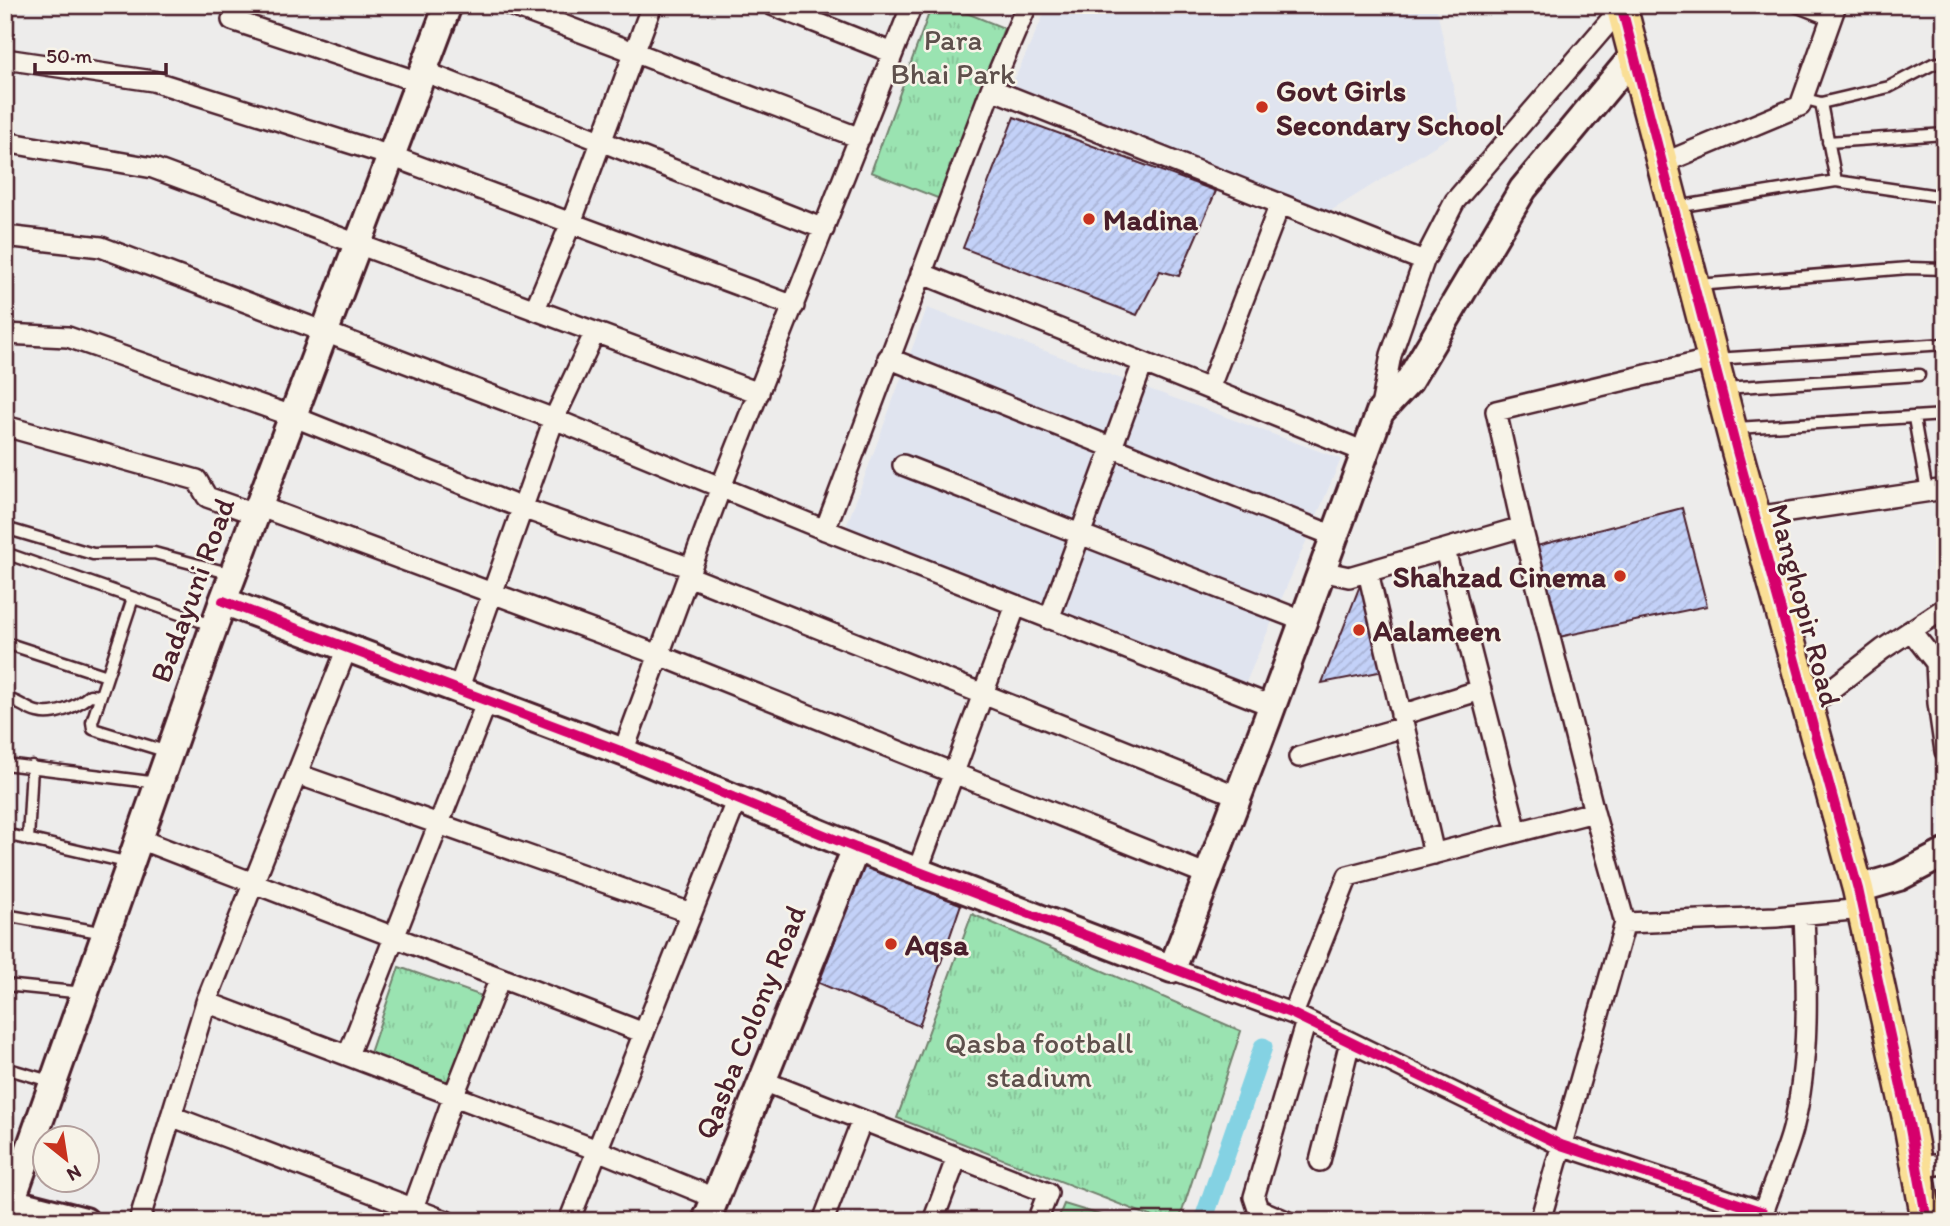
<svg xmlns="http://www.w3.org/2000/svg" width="1950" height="1226" viewBox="0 0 1950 1226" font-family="Itim,sans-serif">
  <defs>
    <pattern id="park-tufts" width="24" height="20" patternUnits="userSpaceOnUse" patternTransform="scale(1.75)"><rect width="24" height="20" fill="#9ae3b1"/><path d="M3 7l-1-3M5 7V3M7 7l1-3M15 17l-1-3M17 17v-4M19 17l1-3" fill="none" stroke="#86c298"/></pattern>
    <pattern id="building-hatch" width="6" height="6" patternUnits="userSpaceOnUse" patternTransform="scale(1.75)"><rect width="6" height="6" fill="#c3d1f8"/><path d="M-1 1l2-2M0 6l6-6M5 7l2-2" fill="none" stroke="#a9b3d5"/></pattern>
  </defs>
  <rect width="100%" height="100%" fill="#edeceb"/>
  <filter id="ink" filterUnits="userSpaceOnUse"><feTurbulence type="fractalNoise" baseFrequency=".0143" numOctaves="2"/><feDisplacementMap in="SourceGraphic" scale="14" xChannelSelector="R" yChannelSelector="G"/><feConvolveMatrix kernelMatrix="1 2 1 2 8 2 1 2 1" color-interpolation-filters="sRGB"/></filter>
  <g filter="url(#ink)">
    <path fill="#e0e4ef" d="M 1048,5 L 1436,5 L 1462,129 L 1329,212 L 1012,85 Z
      M 927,308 L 1341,459 L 1244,687 L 845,530 Z"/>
    <path fill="url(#park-tufts)" stroke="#72816e" stroke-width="2" d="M 932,5 L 947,5 L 1004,28 L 940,199 L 871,172 Z
      M 972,914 L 1241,1031 L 1179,1221 L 1163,1221 L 897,1118 Z
      M 399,967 L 488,998 L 449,1090 L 367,1062 Z
      M 1064,1204 L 1120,1221 L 1057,1221 Z"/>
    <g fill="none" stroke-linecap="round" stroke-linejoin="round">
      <path stroke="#84d2e3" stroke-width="19" d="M 1203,1221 L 1263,1047"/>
    </g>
    <path fill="url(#building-hatch)" stroke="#4a1f2b" stroke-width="2" d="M 1014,117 L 1216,191 L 1179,276 L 1160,271 L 1137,315 L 963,248 Z
      M 1682,508 L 1707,606 L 1554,638 L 1533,547 Z
      M 1366,585 L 1384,671 L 1322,683 L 1359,588 Z
      M 863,866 L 961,904 L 919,1026 L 819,983 Z"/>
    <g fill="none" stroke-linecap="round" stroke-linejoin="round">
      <g stroke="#4a1f2b" stroke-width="15">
        <path id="lane" d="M 1793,5 L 1831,20
          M 1805,99 L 1821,103 L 1889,87 L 1933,64 L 1945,62
          M 1821,103 L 1836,181
          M 1828,142 L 1945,134
          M 1676,207 L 1836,181 L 1945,197
          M 1697,285 L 1909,268 L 1945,269
          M 1715,359 L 1945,344
          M 1724,388 L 1919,375
          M 1914,418 L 1927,492
          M 1736,428 L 1945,415
          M 5,528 L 93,554 L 154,553 L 232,574
          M 5,553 L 214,626
          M 133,598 L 92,722 L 93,729 L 168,752
          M 5,648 L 12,645 L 107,676
          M 5,699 C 18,700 25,709 37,712 C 55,717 77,706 90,695 L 100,696
          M 5,764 L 158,783
          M 5,834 L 130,863
          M 28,840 L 32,766
          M 5,915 L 105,933
          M 5,985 L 84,993
          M 5,1068 L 53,1082
          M 5,1150 L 27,1157"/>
      </g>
      <g stroke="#4a1f2b" stroke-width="24">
        <path id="street" d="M 510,5 L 860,138
          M 772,5 L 893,53
          M 232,20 L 419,82
          M 5,59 L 153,81 L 391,156 L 794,306
          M 423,71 L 824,229
          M 991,89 L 1424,261
          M 5,142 L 153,168 L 759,393
          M 1661,164 L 1800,106 L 1836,5
          M 5,236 L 101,247 L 554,419 L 825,530 L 1272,706
          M 921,273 L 1365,452
          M 535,309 L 571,223 L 652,5
          M 5,334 L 68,337 L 292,416 L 522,508 L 691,568
          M 888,358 L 1334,536
          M 1209,389 L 1280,204
          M 1380,412 L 1391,355 L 1424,261 L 1455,201 L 1621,8
          M 5,426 L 197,480 L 207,497 L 255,514
          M 903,465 L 1303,621
          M 258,506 L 659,655 L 1208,875
          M 1755,517 L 1945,489
          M 825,530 L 991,89 L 1027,5
          M 1445,550 L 1517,832
          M 1321,571 L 1349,577 L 1522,527
          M 1368,572 L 1434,854
          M 688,576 L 1238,796
          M 1049,619 L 1143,363
          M 1911,631 L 1936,663
          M 1945,658 L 1936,663 L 1938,703 L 1945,751
          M 458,690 L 554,419 L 595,332
          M 1808,707 L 1883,649 L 1945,608
          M 1401,715 L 1481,690
          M 623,752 L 721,487 L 912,5
          M 1299,757 L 1404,727
          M 297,774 L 691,913
          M 139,839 L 644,1033
          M 917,872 L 1016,605
          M 1625,923 L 1776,917 L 1863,909
          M 1172,969 L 1293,1014 L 1561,1145 L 1763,1212
          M 206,1002 L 597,1150 L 715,1198
          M 1293,1014 L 1348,876 L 1594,812
          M 348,1055 L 487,701
          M 763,1081 L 1048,1193 L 1037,1221
          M 171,1116 L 446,1221
          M 1320,1161 L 1350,1042
          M 1917,1167 L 1945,1164
          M 409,1219 L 454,1095 L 500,978
          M 139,1221 L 206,1002 L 347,648
          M 569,1221 L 737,799
          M 823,1221 L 862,1120
          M 933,1221 L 957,1157
          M 1286,1221 L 1258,1209 L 1254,1197 L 1306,1021
          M 1540,1221 L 1625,923 L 1594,812 L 1522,527 L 1496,411 L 1713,359
          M 1761,1221 C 1769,1190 1785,1160 1793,1129 C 1810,1060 1807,986 1804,915"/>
      </g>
      <g stroke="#4a1f2b" stroke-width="32">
        <path id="secondary" d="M 223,601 L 623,752 L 856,848 L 1172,969 L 1267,720 L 1380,412 L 1409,381 L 1523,189 L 1635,54
          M 1858,889 L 1899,877 L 1945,853
          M 85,1221 L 11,1202 L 223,601 L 448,5
          M 706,1221 L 856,848"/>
      </g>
      <g stroke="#4a1f2b" stroke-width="35">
        <path id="primary" d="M 1621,5 L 1737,451 L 1858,889 L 1909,1123 L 1927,1221"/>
      </g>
      <use href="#lane" stroke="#f7f3e8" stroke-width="10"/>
      <use href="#street" stroke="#f7f3e8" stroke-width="19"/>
      <use href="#secondary" stroke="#f7f3e8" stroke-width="26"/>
      <use href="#primary" stroke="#fadf96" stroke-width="30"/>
      <g stroke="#f7f3e8" stroke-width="15">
        <path id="cycleway" d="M 1621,5 L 1737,451 L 1858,889 L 1909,1123 L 1927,1221
          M 223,601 L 623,752 L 856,848 L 1293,1014 L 1561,1145 L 1763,1212"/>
      </g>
      <use href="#cycleway" stroke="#d6006c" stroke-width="10"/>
    </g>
  </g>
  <g fill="#c8321e" stroke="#f7f3e8" stroke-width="2.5">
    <circle cx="1262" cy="107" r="7"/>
    <circle cx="1089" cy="219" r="7"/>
    <circle cx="1620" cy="576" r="7"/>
    <circle cx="1359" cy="630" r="7"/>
    <circle cx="891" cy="944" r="7"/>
  </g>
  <g text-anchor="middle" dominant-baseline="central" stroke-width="5" stroke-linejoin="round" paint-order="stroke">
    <g font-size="30" fill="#5e504c" stroke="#f7f3e8">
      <text x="953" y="39">Para<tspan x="953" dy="34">Bhai Park</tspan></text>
      <text x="1039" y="1042">Qasba football<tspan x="1039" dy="34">stadium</tspan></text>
    </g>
    <g font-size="30" font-weight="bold" fill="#4a1f2b" stroke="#f7f3e8" text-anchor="start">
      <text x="1276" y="90">Govt Girls<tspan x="1276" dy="34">Secondary School</tspan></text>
      <text x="1103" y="219">Madina</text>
      <text x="1606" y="576" text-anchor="end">Shahzad Cinema</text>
      <text x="1373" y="630">Aalameen</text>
      <text x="905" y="944">Aqsa</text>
    </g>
    <g font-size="30" fill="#4a1f2b" stroke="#f7f3e8">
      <text transform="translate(192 590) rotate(-70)">Badayuni Road</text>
      <text transform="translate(1805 605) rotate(75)">Manghopir Road</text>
      <text transform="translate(750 1022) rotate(-68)">Qasba Colony Road</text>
    </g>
  </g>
  <rect width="1950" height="1226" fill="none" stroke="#f7f3e8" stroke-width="28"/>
  <rect x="14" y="14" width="1922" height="1198" fill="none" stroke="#4a1f2b" stroke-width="2.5" filter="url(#ink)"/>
  <g transform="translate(66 1159) rotate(150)"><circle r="33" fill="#f7f3e8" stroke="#b29e9c" stroke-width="2"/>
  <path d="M0-5L12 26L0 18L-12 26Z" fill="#c8321e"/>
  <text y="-10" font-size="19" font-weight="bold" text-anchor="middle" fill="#4a1f2b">N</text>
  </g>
  <path d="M35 63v10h131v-10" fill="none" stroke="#4a1f2b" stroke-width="3.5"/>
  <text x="46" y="63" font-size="21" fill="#4a1f2b" stroke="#f7f3e8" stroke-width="5" paint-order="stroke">50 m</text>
</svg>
